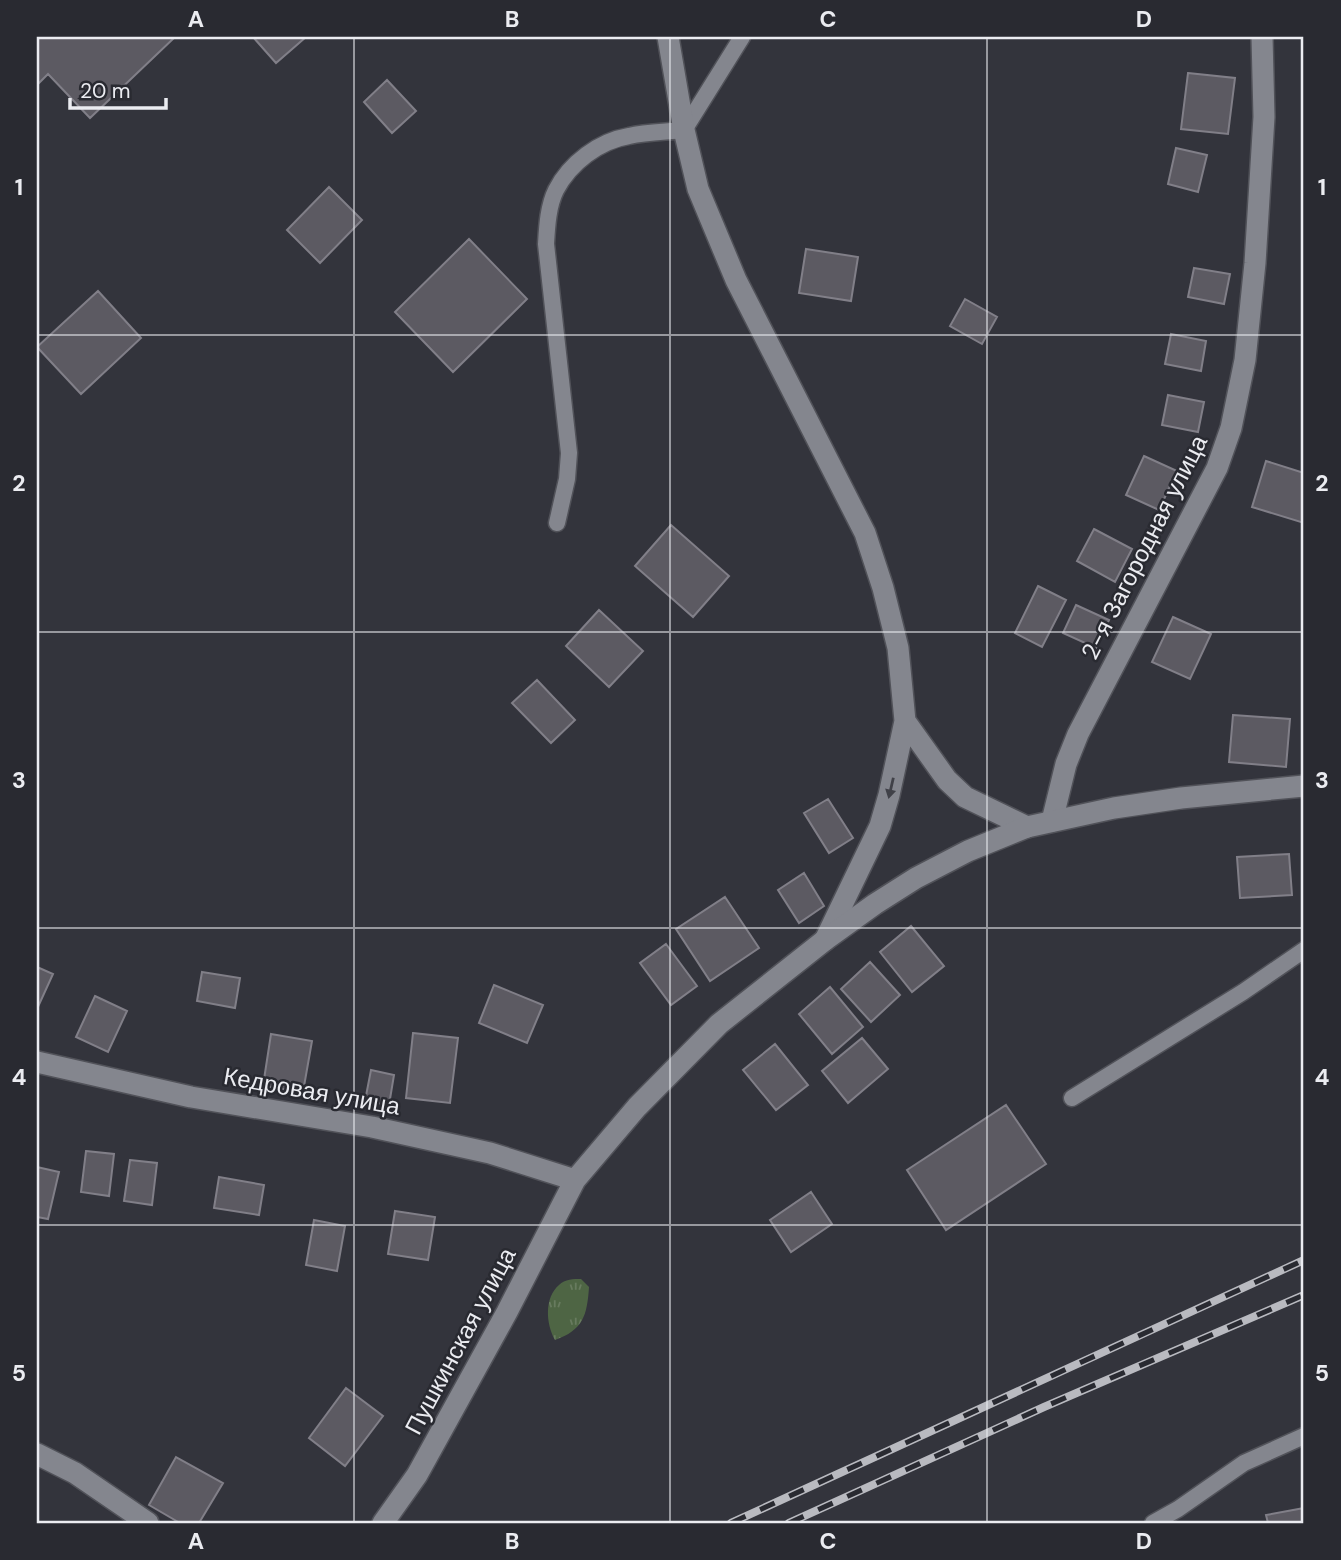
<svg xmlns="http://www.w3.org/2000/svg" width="1341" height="1560" viewBox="0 0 1341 1560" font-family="'DM Sans',sans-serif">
  <defs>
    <pattern id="grass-tufts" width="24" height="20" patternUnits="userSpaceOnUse" patternTransform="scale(1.75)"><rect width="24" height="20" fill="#4e6544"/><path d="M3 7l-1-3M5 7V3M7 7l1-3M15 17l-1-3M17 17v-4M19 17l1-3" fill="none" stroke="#687b5f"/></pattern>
  </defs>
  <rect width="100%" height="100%" fill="#33343c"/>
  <path fill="url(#grass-tufts)" d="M 581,1279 L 589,1287 C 587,1316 583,1330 555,1340 C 546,1324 544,1298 559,1285 C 565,1279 574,1279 581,1279 Z"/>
  <path fill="#5c5a62" stroke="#817f88" stroke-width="2" d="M 37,37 L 175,37 L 90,118 L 48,74 L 37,85 Z
    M 253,37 L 306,37 L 276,63 Z
    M 1188,73 L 1235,78 L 1228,134 L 1181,129 Z
    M 387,80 L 416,111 L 392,133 L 364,102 Z
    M 1176,148 L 1207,155 L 1198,192 L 1168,184 Z
    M 329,187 L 362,220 L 320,263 L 287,230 Z
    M 469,239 L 527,299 L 453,372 L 395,312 Z
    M 806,249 L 858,257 L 851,301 L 799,293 Z
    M 1194,268 L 1230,274 L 1224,304 L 1188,297 Z
    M 98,291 L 141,338 L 81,394 L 37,347 Z
    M 965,299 L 997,317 L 982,344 L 950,326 Z
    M 1171,334 L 1206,341 L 1201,371 L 1165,364 Z
    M 1168,395 L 1204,402 L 1198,432 L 1162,425 Z
    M 1144,456 L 1177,471 L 1159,510 L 1126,495 Z
    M 1266,461 L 1304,473 L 1304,523 L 1252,507 Z
    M 671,525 L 729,576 L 693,617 L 635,566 Z
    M 1094,529 L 1132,549 L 1115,582 L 1077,561 Z
    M 1038,586 L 1066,600 L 1042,647 L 1015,633 Z
    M 1076,605 L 1109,620 L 1096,648 L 1063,633 Z
    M 599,610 L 643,651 L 609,687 L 566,646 Z
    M 1173,617 L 1211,634 L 1190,679 L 1152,662 Z
    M 537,680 L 575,720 L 551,743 L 512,703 Z
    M 1233,715 L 1290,719 L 1286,767 L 1229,762 Z
    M 828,799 L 853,838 L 829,853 L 804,813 Z
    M 1289,854 L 1292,895 L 1240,898 L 1237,857 Z
    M 804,873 L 824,906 L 799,923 L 778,890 Z
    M 725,897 L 759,948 L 710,981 L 676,929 Z
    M 911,926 L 944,966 L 912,992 L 880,952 Z
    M 666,944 L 697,986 L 671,1005 L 640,963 Z
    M 870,962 L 900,995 L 871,1022 L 841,989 Z
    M 37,967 L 53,974 L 37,1009 Z
    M 202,972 L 240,978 L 235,1008 L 197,1001 Z
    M 494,985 L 543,1005 L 527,1043 L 479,1023 Z
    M 830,987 L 863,1027 L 832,1054 L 799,1014 Z
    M 95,996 L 127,1011 L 108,1052 L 76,1037 Z
    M 413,1033 L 458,1038 L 450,1103 L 406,1098 Z
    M 271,1034 L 312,1041 L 303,1092 L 263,1086 Z
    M 862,1038 L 888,1069 L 848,1103 L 822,1071 Z
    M 775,1044 L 808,1085 L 776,1110 L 743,1070 Z
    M 371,1070 L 394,1075 L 389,1105 L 365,1101 Z
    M 1006,1105 L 1046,1164 L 946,1230 L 907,1170 Z
    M 86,1151 L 114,1154 L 109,1196 L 81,1192 Z
    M 130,1160 L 157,1163 L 152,1205 L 124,1201 Z
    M 37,1167 L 59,1172 L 48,1219 L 37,1217 Z
    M 219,1177 L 264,1185 L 259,1215 L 214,1208 Z
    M 811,1192 L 832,1224 L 791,1252 L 770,1220 Z
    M 395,1211 L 435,1217 L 428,1260 L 388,1254 Z
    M 314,1220 L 345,1226 L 337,1271 L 306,1265 Z
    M 346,1388 L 383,1416 L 345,1466 L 309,1438 Z
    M 176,1457 L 223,1483 L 199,1523 L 180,1523 L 149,1505 Z
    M 1304,1508 L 1304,1523 L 1268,1523 L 1266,1515 Z"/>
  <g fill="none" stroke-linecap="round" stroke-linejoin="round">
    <g stroke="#515259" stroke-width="19">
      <path id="lane" d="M 557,523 L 567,479 L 569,453 L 546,244 C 547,227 548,206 556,190 C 570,163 599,141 629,136 C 646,132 665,132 684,130 L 742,37
        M 1072,1098 L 1243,992 L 1304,950
        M 1153,1523 L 1178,1509 L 1244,1463 L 1304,1436"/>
    </g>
    <g stroke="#515259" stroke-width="24">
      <path id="street" d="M 668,37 L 684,130 L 698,189 L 736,280 L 865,533 L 883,588 L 898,648 L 905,721 L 889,795 L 880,826 L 825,940
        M 905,721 L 947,780 L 965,797 L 1027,827
        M 1052,821 L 1066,764 L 1078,734 L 1217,468 L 1231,428 L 1245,360 L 1255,263 L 1264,117 L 1262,37
        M 37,1454 L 75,1473 L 148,1523"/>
    </g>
    <g stroke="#515259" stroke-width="24">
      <path id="secondary" d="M 37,1062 L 191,1097 L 372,1127 L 490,1153 L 575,1180
        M 383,1523 L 417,1475 L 507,1312 L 575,1180 L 637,1107 L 719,1024 L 825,940 L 875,904 L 916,878 L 968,851 L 1027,827 L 1114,808 L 1181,798 L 1304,786"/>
    </g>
    <use href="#lane" stroke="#84868e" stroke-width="16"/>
    <use href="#street" stroke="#84868e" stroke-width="21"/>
    <use href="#secondary" stroke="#84868e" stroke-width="21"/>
    <g stroke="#b9bac0" stroke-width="8">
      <path id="rail" d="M 731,1523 L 1304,1260
        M 789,1523 L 1044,1407 L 1304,1295"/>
    </g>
    <use href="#rail" stroke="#292a31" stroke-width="5" stroke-dasharray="16" stroke-linecap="butt"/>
  </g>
  <defs><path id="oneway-solid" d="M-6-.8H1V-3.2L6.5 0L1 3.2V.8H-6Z" transform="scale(1.75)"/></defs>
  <use fill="#404148" href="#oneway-solid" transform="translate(891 788) rotate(103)"/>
  <path fill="none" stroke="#ebecf1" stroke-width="2" stroke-opacity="0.55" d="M 354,37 L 354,1523M 670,37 L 670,1523M 987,37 L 987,1523M 37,335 L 1304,335M 37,632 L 1304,632M 37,928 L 1304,928M 37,1225 L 1304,1225"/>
  <g text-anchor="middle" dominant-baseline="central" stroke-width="5" stroke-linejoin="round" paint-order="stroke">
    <g font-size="24" fill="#ebecf1" stroke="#292a31">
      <text transform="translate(1144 547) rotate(-63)">2-я Загородная улица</text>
      <text transform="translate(312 1091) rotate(10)">Кедровая улица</text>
      <text transform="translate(460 1341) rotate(-62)">Пушкинская улица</text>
    </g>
  </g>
  <rect width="1341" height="1560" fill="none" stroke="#292a31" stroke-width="77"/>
  <path d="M70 98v10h96v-10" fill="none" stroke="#ebecf1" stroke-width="3.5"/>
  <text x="80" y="98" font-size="21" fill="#ebecf1" stroke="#292a31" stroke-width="5" paint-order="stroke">20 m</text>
  <rect x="38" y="38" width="1264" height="1484" fill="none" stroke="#ebecf1" stroke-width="2.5"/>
  <g font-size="23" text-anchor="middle" font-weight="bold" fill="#ebecf1">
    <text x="196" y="27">A</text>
    <text x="512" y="27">B</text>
    <text x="828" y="27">C</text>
    <text x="1144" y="27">D</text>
    <text x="19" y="195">1</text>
    <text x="1322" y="195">1</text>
    <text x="19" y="491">2</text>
    <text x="1322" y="491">2</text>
    <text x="19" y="788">3</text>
    <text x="1322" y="788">3</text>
    <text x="19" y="1085">4</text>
    <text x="1322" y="1085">4</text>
    <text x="19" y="1381">5</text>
    <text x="1322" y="1381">5</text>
    <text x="196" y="1549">A</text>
    <text x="512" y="1549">B</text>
    <text x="828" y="1549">C</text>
    <text x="1144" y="1549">D</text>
  </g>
</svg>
